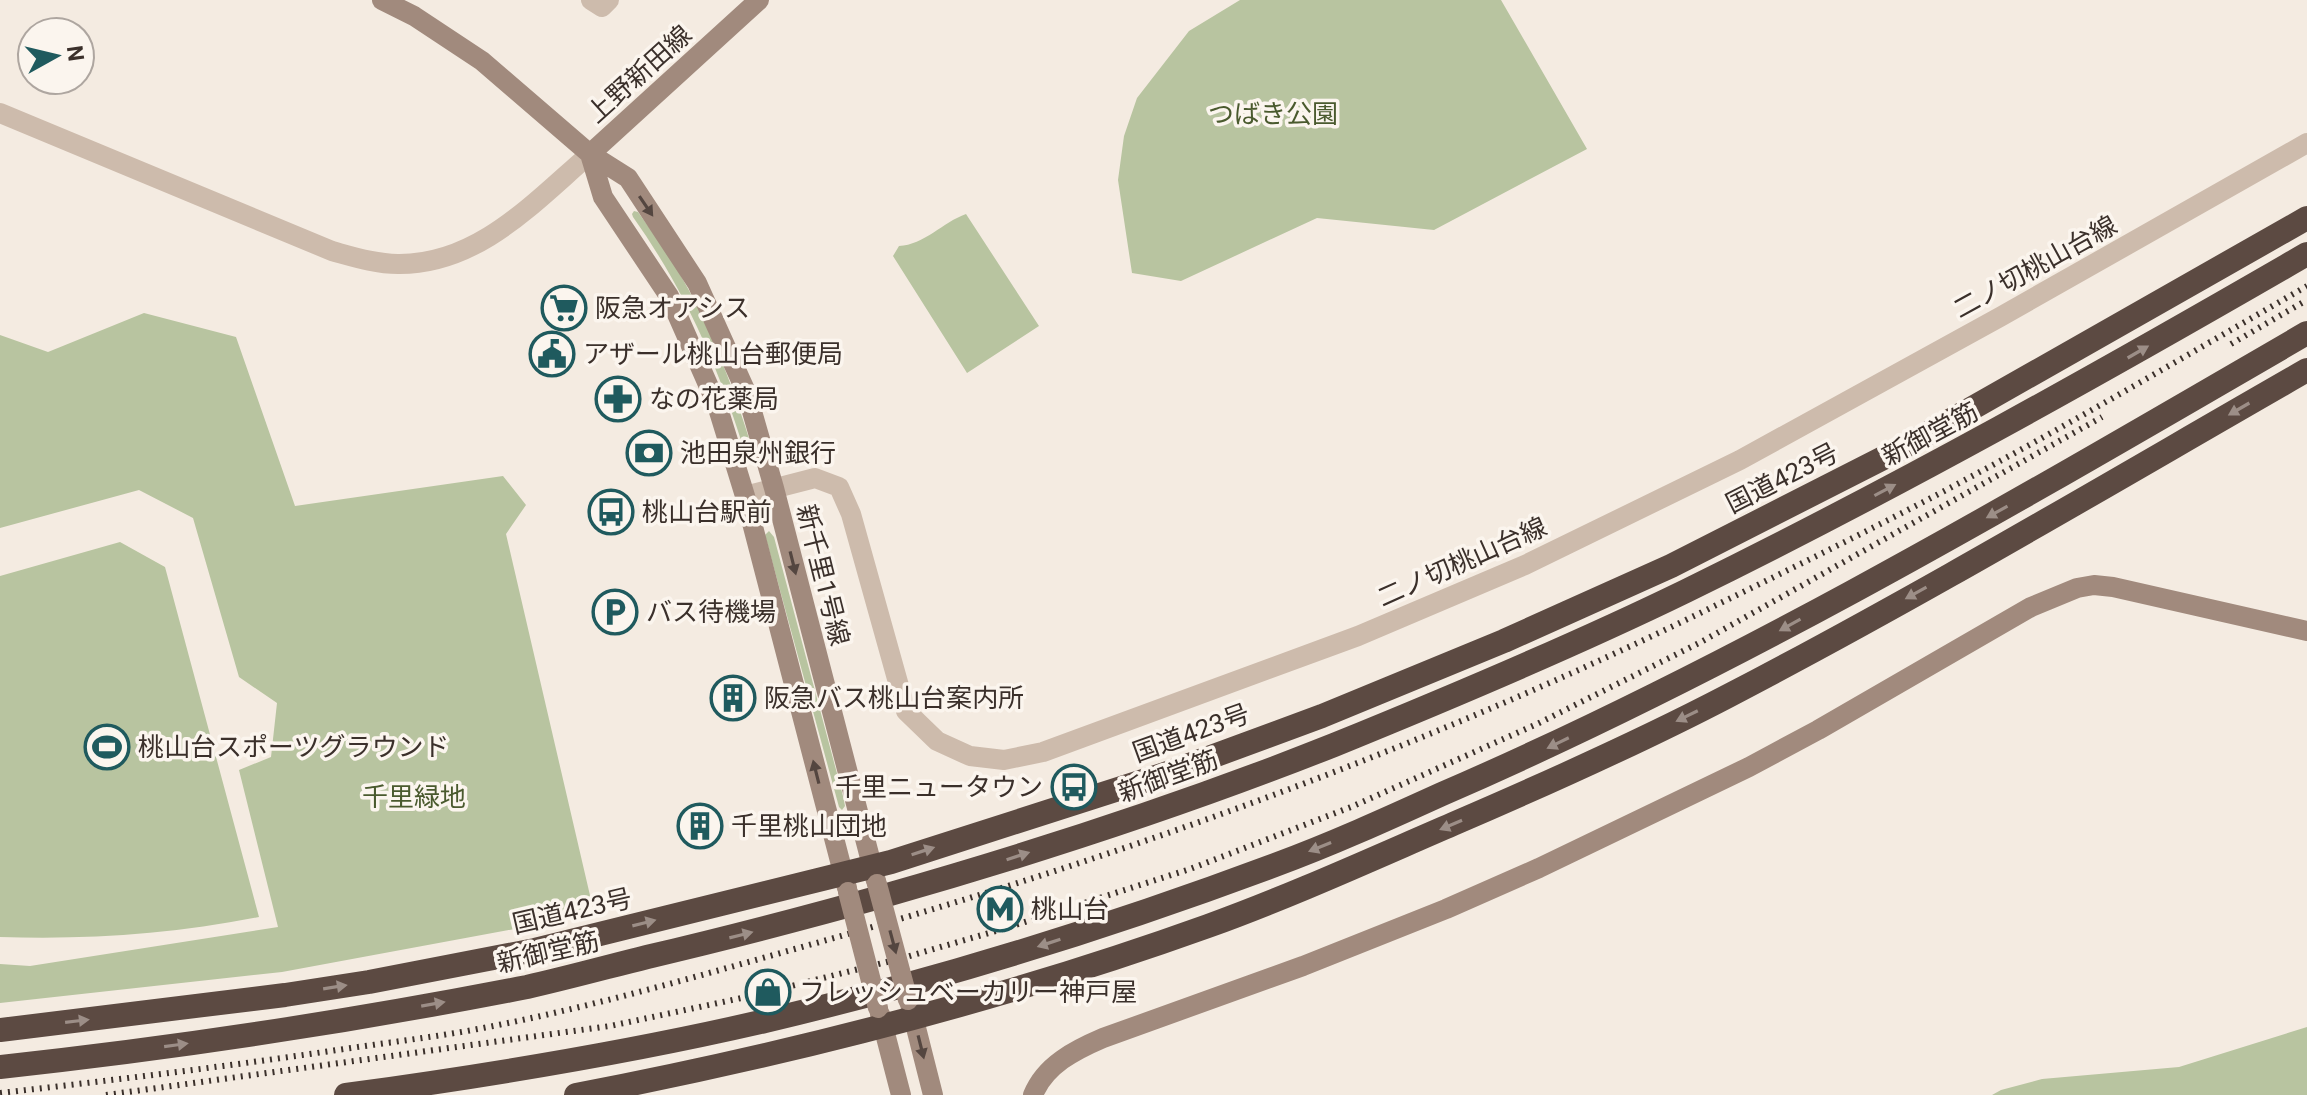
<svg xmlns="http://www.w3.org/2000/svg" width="2307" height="1095" viewBox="0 0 2307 1095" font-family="Roboto,'Noto Sans JP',sans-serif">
  <rect width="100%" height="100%" fill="#f4ebe1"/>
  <path fill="#b8c4a0" d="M 1240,0 L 1501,0 L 1587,149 L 1434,230 L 1317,218 L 1181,281 L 1132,273 L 1118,180 L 1124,136 L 1137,98 L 1189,31 Z
    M 634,211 L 638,212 C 651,231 666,249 677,269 C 710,325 733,386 752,448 L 754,457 L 752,458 L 746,456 C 720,370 685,290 633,217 L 632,214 Z
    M 966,214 L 1039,326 L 967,373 L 893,256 L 899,246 C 924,245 943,222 966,214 Z
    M 144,313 L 236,337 L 295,506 L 503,476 L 526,505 L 506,534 L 592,904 L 574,918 L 282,972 L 0,1003 L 0,964 L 30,966 L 278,927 L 239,770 L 271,757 L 277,703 L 239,677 L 193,518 L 139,490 L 0,528 L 0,335 L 48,352 Z
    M 769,531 L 774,537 L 843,796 L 845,806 L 842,810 L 839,807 L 765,535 Z
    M 120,542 L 165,567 L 259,917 C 174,934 87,940 0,937 L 0,576 Z
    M 2307,1027 L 2307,1095 L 1992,1095 L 2001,1090 L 2042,1079 L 2179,1067 Z"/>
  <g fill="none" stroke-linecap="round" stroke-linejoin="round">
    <path stroke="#cdbbac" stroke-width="20" d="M 591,0 L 602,7 L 609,0
      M 0,113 L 332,251 C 354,257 376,264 398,264 C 478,265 534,202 590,154
      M 745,496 L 815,478 L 839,487 L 851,514 L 906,711 L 937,741 L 970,756 L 1004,760 L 1043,752 L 1358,636 L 1525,565 L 1740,460 L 2000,317 L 2307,143"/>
    <path stroke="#a18a7d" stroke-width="20" d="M 382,0 L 414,16 L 482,61 L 590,154 L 628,178 L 697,283 L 747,394 L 774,488 L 876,881
      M 590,154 L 603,197 L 669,296 L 717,405 L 745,496 L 847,888
      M 590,154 L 759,0
      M 910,1004 L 933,1095
      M 880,1014 L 901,1095
      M 1033,1095 C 1045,1065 1075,1050 1103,1038 L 1303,966 L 1446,909 L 1539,868 L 1749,767 L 1818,730 L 2031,607 L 2077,588 L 2094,585 L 2113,587 L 2307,631"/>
    <path stroke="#5c4a42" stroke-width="24" d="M 0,1030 L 285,995 L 369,982 L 535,950 L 891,862 L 1162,775 L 1322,716 L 1504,641 L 1671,566 L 1895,452 L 2307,218
      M 0,1067 C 177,1048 353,1021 527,987 C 567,978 607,967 647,957 C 728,938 808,917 887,895 C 1038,852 1188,803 1334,745 C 1452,697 1571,647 1686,591 C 1898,487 2103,372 2307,254
      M 346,1095 C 486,1076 627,1053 765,1021 C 939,980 1109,927 1275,865 C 1332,844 1387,819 1442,794 C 1742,664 2024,497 2307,333
      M 576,1095 C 790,1054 1002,1000 1208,926 C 1291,896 1372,859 1453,824 C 1546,784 1638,743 1728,696 C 1924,594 2115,480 2307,370"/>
    <path stroke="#3b302b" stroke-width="6" stroke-dasharray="2 6" stroke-linecap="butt" d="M 2231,344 L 2307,300
      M 0,1093 C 115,1080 230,1066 344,1049 C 385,1043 426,1038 467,1031 C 588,1009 708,973 827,940 C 1125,856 1418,750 1696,615 C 1774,577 1852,539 1929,499 C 2057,432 2182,358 2307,286
      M 106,1095 L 610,1026 L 751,996 L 903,958 L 1006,928 L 1190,869 L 1351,807 L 1537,724 L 1701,642 L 2102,417"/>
    <path stroke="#a18a7d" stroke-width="20" d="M 877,884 L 908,1000
      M 848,892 L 878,1008"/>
  </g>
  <defs><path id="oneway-solid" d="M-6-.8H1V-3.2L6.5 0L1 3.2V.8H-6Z" transform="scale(2)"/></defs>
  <g fill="#544640">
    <use href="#oneway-solid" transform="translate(646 206) rotate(56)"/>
    <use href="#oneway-solid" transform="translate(793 563) rotate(76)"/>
    <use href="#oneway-solid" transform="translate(816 772) rotate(-104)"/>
    <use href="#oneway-solid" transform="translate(893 942) rotate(75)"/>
    <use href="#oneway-solid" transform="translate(921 1047) rotate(76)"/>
  </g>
  <g fill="#9c8e87">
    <use href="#oneway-solid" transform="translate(2138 352) rotate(-30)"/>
    <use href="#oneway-solid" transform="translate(2239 409) rotate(150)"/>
    <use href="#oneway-solid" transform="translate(1885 490) rotate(-28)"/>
    <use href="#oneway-solid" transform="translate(1997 512) rotate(151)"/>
    <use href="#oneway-solid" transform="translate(1916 593) rotate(151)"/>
    <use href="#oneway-solid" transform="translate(1790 625) rotate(151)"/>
    <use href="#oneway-solid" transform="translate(1687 716) rotate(154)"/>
    <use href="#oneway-solid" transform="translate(1558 743) rotate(154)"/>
    <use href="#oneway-solid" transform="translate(1451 825) rotate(157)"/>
    <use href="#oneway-solid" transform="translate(1320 847) rotate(158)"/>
    <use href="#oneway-solid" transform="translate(923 851) rotate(-18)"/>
    <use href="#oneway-solid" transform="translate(1018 856) rotate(-18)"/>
    <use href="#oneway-solid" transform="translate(644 923) rotate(-14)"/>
    <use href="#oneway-solid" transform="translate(741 935) rotate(-14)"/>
    <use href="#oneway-solid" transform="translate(1049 943) rotate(162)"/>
    <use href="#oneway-solid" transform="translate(335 987) rotate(-9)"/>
    <use href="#oneway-solid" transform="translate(433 1004) rotate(-10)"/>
    <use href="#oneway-solid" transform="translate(77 1021) rotate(-7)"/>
    <use href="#oneway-solid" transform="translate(176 1045) rotate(-8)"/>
  </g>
  <defs>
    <g id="supermarket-ring" transform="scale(2.3)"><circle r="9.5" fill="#fbf5ee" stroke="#1f5a5e" stroke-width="1.5"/><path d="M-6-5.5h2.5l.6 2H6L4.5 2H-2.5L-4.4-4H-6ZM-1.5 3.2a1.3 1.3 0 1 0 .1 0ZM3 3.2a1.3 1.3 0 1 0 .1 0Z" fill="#1f5a5e"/></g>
    <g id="civic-ring" transform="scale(2.3)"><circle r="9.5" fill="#fbf5ee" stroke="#1f5a5e" stroke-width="1.5"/><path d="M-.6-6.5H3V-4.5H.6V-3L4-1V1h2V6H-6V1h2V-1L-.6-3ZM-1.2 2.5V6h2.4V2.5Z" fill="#1f5a5e"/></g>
    <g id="pharmacy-ring" transform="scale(2.3)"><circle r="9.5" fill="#fbf5ee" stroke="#1f5a5e" stroke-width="1.5"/><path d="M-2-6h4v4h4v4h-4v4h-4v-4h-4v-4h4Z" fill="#1f5a5e"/></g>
    <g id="bank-ring" transform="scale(2.3)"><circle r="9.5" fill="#fbf5ee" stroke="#1f5a5e" stroke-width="1.5"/><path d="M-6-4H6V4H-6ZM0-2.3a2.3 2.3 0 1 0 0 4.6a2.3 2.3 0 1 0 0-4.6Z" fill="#1f5a5e"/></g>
    <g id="bus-ring" transform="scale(2.3)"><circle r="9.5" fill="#fbf5ee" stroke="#1f5a5e" stroke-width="1.5"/><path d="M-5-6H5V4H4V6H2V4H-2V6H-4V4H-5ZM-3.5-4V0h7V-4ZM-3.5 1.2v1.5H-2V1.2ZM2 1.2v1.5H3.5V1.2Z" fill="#1f5a5e"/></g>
    <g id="parking-ring" transform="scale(2.3)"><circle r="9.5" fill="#fbf5ee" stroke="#1f5a5e" stroke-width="1.5"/><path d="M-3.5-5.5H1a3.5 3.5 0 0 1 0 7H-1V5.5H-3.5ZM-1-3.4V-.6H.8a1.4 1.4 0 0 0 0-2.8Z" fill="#1f5a5e"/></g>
    <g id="building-ring" transform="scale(2.3)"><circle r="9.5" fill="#fbf5ee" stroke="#1f5a5e" stroke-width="1.5"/><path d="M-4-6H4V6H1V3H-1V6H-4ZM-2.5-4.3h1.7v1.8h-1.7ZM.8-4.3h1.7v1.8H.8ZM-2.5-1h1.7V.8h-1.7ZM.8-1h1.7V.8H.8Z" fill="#1f5a5e"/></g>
    <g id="stadium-ring" transform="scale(2.3)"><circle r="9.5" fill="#fbf5ee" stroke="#1f5a5e" stroke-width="1.5"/><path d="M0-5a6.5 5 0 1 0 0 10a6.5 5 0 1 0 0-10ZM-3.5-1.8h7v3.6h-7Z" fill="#1f5a5e"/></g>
    <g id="metro-ring" transform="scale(2.3)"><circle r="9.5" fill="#fbf5ee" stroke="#1f5a5e" stroke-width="1.5"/><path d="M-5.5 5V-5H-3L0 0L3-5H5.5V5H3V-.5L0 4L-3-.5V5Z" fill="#1f5a5e"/></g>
    <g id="shop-ring" transform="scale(2.3)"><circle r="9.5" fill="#fbf5ee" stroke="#1f5a5e" stroke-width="1.5"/><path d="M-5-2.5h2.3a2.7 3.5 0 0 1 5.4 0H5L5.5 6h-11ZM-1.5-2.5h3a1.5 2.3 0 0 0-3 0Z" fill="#1f5a5e"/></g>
  </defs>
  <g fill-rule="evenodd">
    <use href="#supermarket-ring" x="564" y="308"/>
    <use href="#civic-ring" x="552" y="354"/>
    <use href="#pharmacy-ring" x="618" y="399"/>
    <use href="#bank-ring" x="649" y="453"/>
    <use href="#bus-ring" x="611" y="512"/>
    <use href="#parking-ring" x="615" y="612"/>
    <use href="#building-ring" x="733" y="698"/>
    <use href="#stadium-ring" x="107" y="747"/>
    <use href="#bus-ring" x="1074" y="787"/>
    <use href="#building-ring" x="700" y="826"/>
    <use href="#metro-ring" x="1000" y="909"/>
    <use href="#shop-ring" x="768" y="992"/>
  </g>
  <g text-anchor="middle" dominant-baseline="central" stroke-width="7" stroke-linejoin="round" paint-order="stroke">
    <g font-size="26" fill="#3b302b" stroke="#fbf5ee">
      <text transform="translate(639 74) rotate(-42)">上野新田線</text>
      <text transform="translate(2035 267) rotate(-29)">二ノ切桃山台線</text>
      <text transform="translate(1930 434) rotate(-28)">新御堂筋</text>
      <text transform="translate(1782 478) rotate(-27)">国道423号</text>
      <text transform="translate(1462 562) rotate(-24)">二ノ切桃山台線</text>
      <text transform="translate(823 575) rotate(76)">新千里1号線</text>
      <text transform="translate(1191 733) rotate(-20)">国道423号</text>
      <text transform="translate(1168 776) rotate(-20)">新御堂筋</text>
      <text transform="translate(572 911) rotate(-13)">国道423号</text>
      <text transform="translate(548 952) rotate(-13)">新御堂筋</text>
    </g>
    <g font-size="26" fill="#4a5a2e" stroke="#fbf5ee">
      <text x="1273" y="114">つばき公園</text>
      <text x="414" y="797">千里緑地</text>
    </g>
    <g font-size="26" fill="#3b302b" stroke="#fbf5ee" text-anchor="start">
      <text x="595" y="308">阪急オアシス</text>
      <text x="583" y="354">アザール桃山台郵便局</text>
      <text x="649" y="399">なの花薬局</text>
      <text x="680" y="453">池田泉州銀行</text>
      <text x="642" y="512">桃山台駅前</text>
      <text x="646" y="612">バス待機場</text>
      <text x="764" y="698">阪急バス桃山台案内所</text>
      <text x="138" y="747">桃山台スポーツグラウンド</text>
      <text x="1043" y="787" text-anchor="end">千里ニュータウン</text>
      <text x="731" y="826">千里桃山団地</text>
      <text x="1031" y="909">桃山台</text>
      <text x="799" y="992">フレッシュベーカリー神戸屋</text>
    </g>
  </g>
  <g transform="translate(56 56) rotate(82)"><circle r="38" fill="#fbf5ee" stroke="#aea6a0" stroke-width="2"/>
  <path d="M0-6L14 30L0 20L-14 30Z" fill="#1f5a5e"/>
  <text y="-12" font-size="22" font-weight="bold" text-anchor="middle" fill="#3b302b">N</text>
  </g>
</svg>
